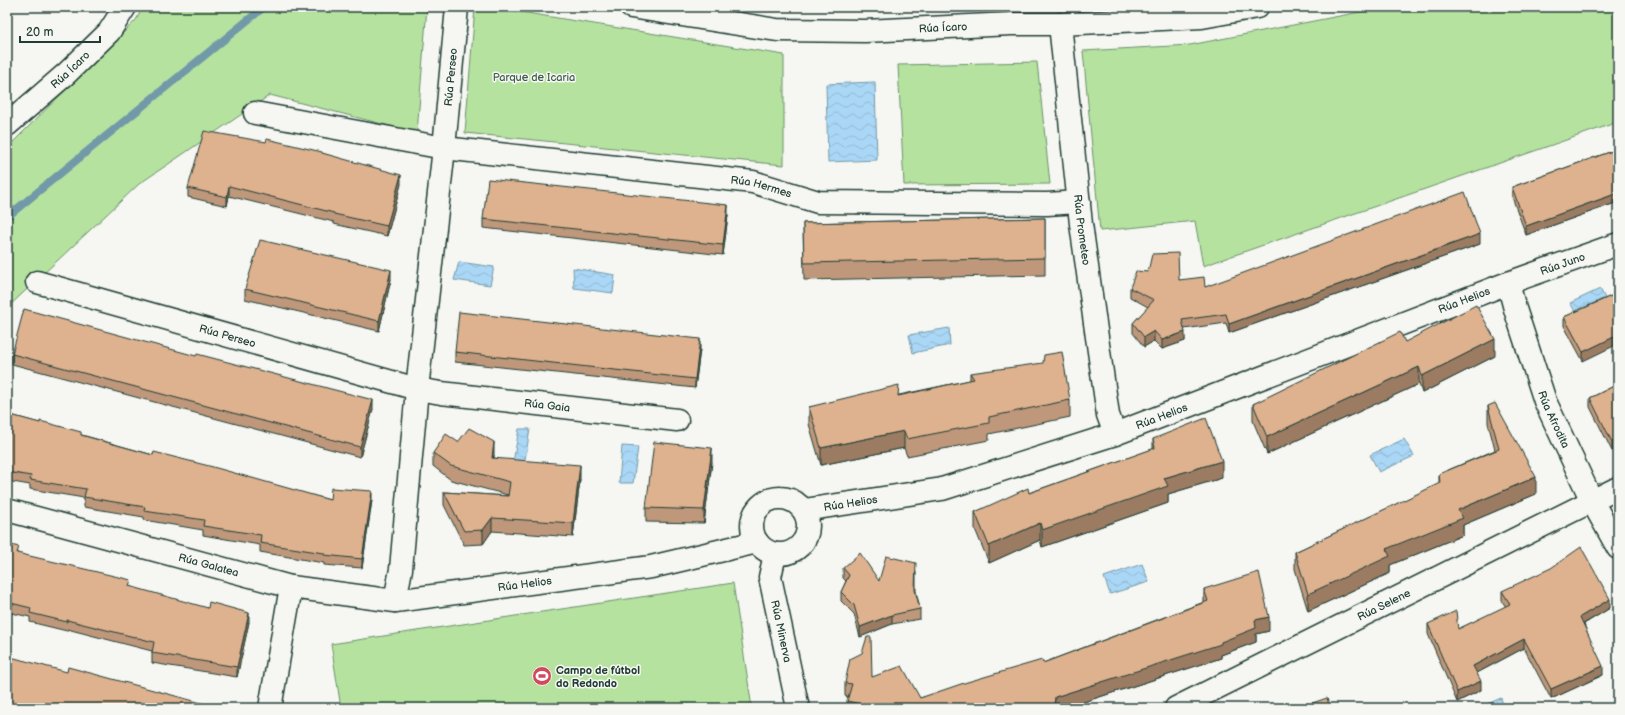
<svg xmlns="http://www.w3.org/2000/svg" width="1625" height="715" viewBox="0 0 1625 715" font-family="'Balsamiq Sans',sans-serif">
  <defs>
    <pattern id="water-waves" width="16" height="10" patternUnits="userSpaceOnUse"><rect width="16" height="10" fill="#aad7f6"/><path d="M0 5q4-4 8 0t8 0" fill="none" stroke="#92b9d4"/></pattern>
  </defs>
  <rect width="100%" height="100%" fill="#f6f6f2"/>
  <filter id="ink" filterUnits="userSpaceOnUse"><feTurbulence type="fractalNoise" baseFrequency=".025" numOctaves="2"/><feDisplacementMap in="SourceGraphic" scale="8" xChannelSelector="R" yChannelSelector="G"/><feConvolveMatrix kernelMatrix="1 2 1 2 8 2 1 2 1" color-interpolation-filters="sRGB"/></filter>
  <g filter="url(#ink)">
    <path fill="#b6e2a0" stroke="#6a906a" d="M 143,7 L 427,7 L 417,133 L 270,95 L 139,184 L 7,308 L 7,146 L 11,144 L 136,20 Z
      M 475,7 L 490,7 L 784,55 L 784,165 L 465,133 Z
      M 1386,7 L 1618,7 L 1618,122 L 1203,266 L 1195,221 L 1100,231 L 1083,51 L 1190,45 Z
      M 1037,62 L 1050,184 L 904,185 L 898,65 Z
      M 733,583 L 752,708 L 341,708 L 331,644 Z"/>
    <path fill="url(#water-waves)" stroke="#7299a8" d="M 875,82 L 877,160 L 828,162 L 826,84 Z
      M 459,262 L 494,267 L 490,285 L 454,280 Z
      M 573,268 L 615,275 L 613,293 L 574,288 Z
      M 1600,289 L 1605,298 L 1575,311 L 1570,303 Z
      M 949,328 L 950,345 L 913,353 L 909,335 Z
      M 519,429 L 530,429 L 524,466 L 512,468 Z
      M 1404,439 L 1414,456 L 1379,472 L 1370,455 Z
      M 622,446 L 638,447 L 633,483 L 619,483 Z
      M 1142,564 L 1149,582 L 1110,594 L 1104,577 Z
      M 1501,698 L 1504,708 L 1478,708 Z"/>
    <g fill="none" stroke-linecap="round" stroke-linejoin="round">
      <path stroke="#7299a8" stroke-width="8" d="M 7,217 L 264,7"/>
      <g stroke="#1f3d34" stroke-width="25">
        <g id="minor">
          <path id="s1" d="M 631,7 L 777,30 L 865,31 L 1011,24 L 1060,24 L 1202,17 L 1257,7"/>
          <path id="s2" d="M 1060,24 L 1081,224 L 1108,415 L 1115,434"/>
          <path id="s3" d="M 255,113 L 444,148 L 753,182 L 818,202 L 1047,204 L 1079,202"/>
          <path id="s4" d="M 7,125 L 67,73 L 109,32 L 125,7"/>
          <path id="s5" d="M 37,282 L 417,389 L 441,393 L 677,420"/>
          <path id="s6" d="M 1508,283 L 1515,309 L 1545,401 L 1592,501 L 1618,548"/>
          <circle cx="780" cy="526" r="28"/>
          <path id="s7" d="M 7,510 L 291,587 L 395,601 L 651,567 L 757,542"/>
          <path id="s8" d="M 804,510 L 942,489 L 1115,434 L 1508,283 L 1618,244"/>
          <path id="s9" d="M 775,554 L 770,577 L 798,708"/>
          <path id="s10" d="M 395,601 L 401,569 L 417,389 L 444,148 L 457,7"/>
          <path d="M 270,708 L 291,587"/>
          <path id="s11" d="M 1176,708 L 1618,488"/>
        </g>
      </g>
      <use href="#minor" stroke="#f6f6f2" stroke-width="22"/>
    </g>
    <path fill="#bf987b" stroke="#1f3d34" d="M 1618,149 L 1618,202 L 1526,235 L 1512,197 L 1512,187 Z
      M 322,153 L 401,184 L 387,236 L 334,224 L 334,222 L 229,196 L 227,206 L 188,197 L 188,188 Z
      M 728,215 L 723,255 L 483,228 L 483,219 Z
      M 1045,218 L 1045,275 L 804,280 L 803,223 Z
      M 1480,244 L 1229,333 L 1226,323 L 1184,329 L 1185,341 L 1162,349 L 1154,341 L 1144,347 L 1133,333 L 1133,323 L 1148,307 L 1130,297 L 1130,288 L 1179,280 L 1205,287 Z
      M 391,279 L 379,331 L 245,299 L 245,289 Z
      M 1618,293 L 1583,361 L 1564,326 L 1564,317 Z
      M 1405,342 L 1495,356 L 1422,393 L 1419,384 L 1267,454 L 1253,421 L 1253,404 Z
      M 700,349 L 695,388 L 455,362 L 455,352 Z
      M 12,354 L 373,409 L 360,457 L 12,364 Z
      M 970,373 L 1070,400 L 1070,417 L 989,434 L 989,440 L 907,456 L 904,448 L 821,465 L 809,424 L 809,407 L 899,395 L 970,380 Z
      M 1618,384 L 1618,448 L 1612,451 L 1590,407 L 1590,398 Z
      M 1488,406 L 1536,494 L 1463,525 L 1463,535 L 1390,565 L 1390,573 L 1308,611 L 1295,569 L 1295,552 L 1439,484 L 1439,474 L 1495,450 L 1488,423 Z
      M 7,414 L 153,455 L 330,500 L 372,500 L 362,568 L 324,565 L 324,563 L 260,552 L 260,545 L 203,535 L 203,530 L 144,520 L 144,517 L 84,507 L 84,498 L 30,489 L 30,485 L 7,481 Z
      M 1153,439 L 1222,478 L 1168,494 L 1168,503 L 1042,547 L 1040,540 L 989,563 L 975,529 L 975,512 L 1153,449 Z
      M 458,442 L 494,455 L 494,458 L 580,479 L 573,537 L 492,531 L 483,544 L 464,545 L 444,505 L 444,492 L 508,496 L 508,495 L 451,480 L 433,466 L 433,453 Z
      M 712,462 L 704,523 L 646,522 L 646,508 Z
      M 7,544 L 19,554 L 131,587 L 249,622 L 237,677 L 152,663 L 152,651 L 67,629 L 67,631 L 30,622 L 30,617 L 7,612 Z
      M 843,568 L 879,581 L 916,572 L 916,591 L 920,609 L 920,619 L 892,624 L 860,637 L 854,614 L 841,601 L 841,592 L 846,581 L 843,578 Z
      M 1204,589 L 1269,631 L 1256,634 L 1256,642 L 1221,655 L 1221,658 L 1065,708 L 847,708 L 847,701 L 848,697 L 845,696 L 845,683 L 872,677 L 920,698 L 1043,663 L 1204,602 Z
      M 1502,591 L 1610,608 L 1584,624 L 1603,675 L 1551,699 L 1524,648 L 1477,673 L 1481,690 L 1457,702 L 1428,634 L 1428,624 L 1458,629 L 1506,607 L 1502,601 Z"/>
    <path fill="#9b7c64" stroke="#1f3d34" d="M 401,175 L 401,184 L 387,236 L 387,226 Z
      M 229,186 L 229,196 L 227,206 L 227,197 Z
      M 1618,193 L 1618,202 L 1526,235 L 1526,226 Z
      M 728,205 L 728,215 L 723,255 L 723,245 Z
      M 1480,234 L 1480,244 L 1229,333 L 1229,324 Z
      M 391,270 L 391,279 L 379,331 L 379,321 Z
      M 1154,331 L 1154,341 L 1144,347 L 1144,337 Z
      M 1185,332 L 1185,341 L 1162,349 L 1162,340 Z
      M 1618,335 L 1618,344 L 1583,361 L 1583,352 Z
      M 700,339 L 700,349 L 695,388 L 695,379 Z
      M 1495,339 L 1495,356 L 1422,393 L 1422,376 Z
      M 1419,367 L 1419,384 L 1267,454 L 1267,437 Z
      M 373,400 L 373,409 L 360,457 L 360,447 Z
      M 904,431 L 904,448 L 821,465 L 821,448 Z
      M 1618,439 L 1618,448 L 1612,451 L 1612,442 Z
      M 494,442 L 494,455 L 492,472 L 492,458 Z
      M 712,448 L 712,462 L 704,523 L 704,510 Z
      M 1222,461 L 1222,478 L 1168,494 L 1168,503 L 1042,547 L 1042,530 L 1164,478 Z
      M 580,465 L 580,479 L 573,537 L 573,523 Z
      M 1536,477 L 1536,494 L 1463,525 L 1463,535 L 1390,565 L 1390,573 L 1308,611 L 1308,594 L 1386,549 L 1458,510 Z
      M 372,491 L 372,500 L 362,568 L 362,559 Z
      M 492,518 L 492,531 L 483,544 L 483,530 Z
      M 1040,523 L 1040,540 L 989,563 L 989,546 Z
      M 1610,599 L 1610,608 L 1580,626 L 1580,617 Z
      M 249,613 L 249,622 L 237,677 L 237,667 Z
      M 892,615 L 892,624 L 860,637 L 860,627 Z
      M 1269,617 L 1269,631 L 1256,634 L 1256,642 L 1221,655 L 1221,658 L 1065,708 L 1054,708 L 1055,697 L 1221,642 L 1255,620 Z
      M 1524,639 L 1524,648 L 1473,675 L 1473,666 Z
      M 1603,666 L 1603,675 L 1551,699 L 1551,689 Z
      M 1481,681 L 1481,690 L 1457,702 L 1457,692 Z"/>
    <path fill="#deb18f" stroke="#1f3d34" d="M 204,131 L 266,142 L 267,139 L 322,152 L 322,153 L 401,175 L 387,226 L 334,214 L 334,213 L 229,186 L 227,197 L 188,188 Z
      M 1618,149 L 1618,193 L 1526,226 L 1512,187 Z
      M 488,179 L 728,205 L 723,245 L 483,219 Z
      M 1465,192 L 1480,234 L 1229,324 L 1226,314 L 1182,320 L 1185,332 L 1162,340 L 1154,331 L 1144,337 L 1133,323 L 1154,300 L 1130,288 L 1136,271 L 1148,272 L 1152,254 L 1178,253 L 1179,280 L 1204,277 L 1205,287 Z
      M 1045,218 L 1045,258 L 804,263 L 803,223 Z
      M 260,240 L 391,270 L 379,321 L 245,289 Z
      M 1618,293 L 1618,335 L 1583,352 L 1564,317 Z
      M 1476,305 L 1495,339 L 1422,376 L 1419,367 L 1267,437 L 1253,404 L 1400,332 L 1405,342 Z
      M 24,309 L 196,356 L 197,354 L 373,400 L 360,447 L 12,354 Z
      M 459,312 L 700,339 L 695,379 L 455,352 Z
      M 1062,352 L 1070,400 L 989,417 L 989,423 L 907,439 L 904,431 L 821,448 L 809,407 L 899,385 L 898,396 L 974,379 L 970,373 L 1043,363 L 1044,355 Z
      M 1618,384 L 1618,439 L 1612,442 L 1590,398 Z
      M 1495,403 L 1536,477 L 1458,510 L 1463,518 L 1386,549 L 1390,556 L 1308,594 L 1295,552 L 1440,483 L 1439,474 L 1499,449 L 1488,406 Z
      M 7,414 L 40,423 L 40,421 L 81,432 L 81,435 L 153,455 L 154,452 L 213,467 L 330,500 L 331,488 L 372,491 L 362,559 L 324,555 L 324,553 L 260,543 L 261,535 L 203,526 L 204,520 L 144,511 L 145,507 L 84,497 L 86,489 L 30,480 L 31,476 L 7,472 Z
      M 1206,418 L 1222,461 L 1164,478 L 1168,486 L 1042,530 L 1040,523 L 989,546 L 975,512 L 1028,488 L 1029,493 L 1155,448 L 1153,439 Z
      M 469,428 L 494,442 L 492,458 L 580,465 L 573,523 L 492,518 L 483,530 L 464,531 L 444,492 L 508,496 L 510,482 L 451,466 L 433,453 L 446,434 L 458,442 Z
      M 654,442 L 712,448 L 704,510 L 646,508 Z
      M 7,544 L 19,547 L 17,553 L 131,580 L 129,586 L 208,608 L 209,602 L 249,613 L 237,667 L 152,653 L 154,642 L 67,620 L 67,622 L 30,613 L 31,608 L 7,602 Z
      M 1581,547 L 1610,599 L 1580,617 L 1603,666 L 1551,689 L 1524,639 L 1473,666 L 1481,681 L 1457,692 L 1428,624 L 1456,611 L 1458,629 L 1510,604 L 1502,591 L 1551,568 Z
      M 860,553 L 879,581 L 886,556 L 916,563 L 915,590 L 920,609 L 892,615 L 860,627 L 854,605 L 841,592 L 849,575 L 843,568 Z
      M 1259,572 L 1269,617 L 1255,620 L 1256,628 L 1221,642 L 1221,644 L 1055,697 L 1054,706 L 1014,706 L 1014,708 L 878,708 L 847,701 L 852,684 L 845,683 L 850,659 L 862,653 L 867,637 L 871,637 L 872,677 L 902,666 L 920,698 L 964,683 L 1042,660 L 1043,663 L 1208,601 L 1204,589 Z
      M 7,656 L 67,672 L 68,667 L 220,708 L 7,708 Z
      M 1327,698 L 1330,708 L 1298,708 Z
      M 1618,703 L 1618,708 L 1609,708 Z"/>
  </g>
  <defs>
    <g id="stadium-disc" transform="scale(1)"><circle r="9.5" fill="#d1495b" stroke="#f6f6f2"/><path d="M0-5a6.5 5 0 1 0 0 10a6.5 5 0 1 0 0-10ZM-3.5-1.8h7v3.6h-7Z" fill="#fff"/></g>
  </defs>
  <g fill-rule="evenodd">
    <use href="#stadium-disc" x="542" y="676"/>
  </g>
  <g text-anchor="middle" dominant-baseline="central" stroke-width="3" stroke-linejoin="round" paint-order="stroke">
    <g font-size="11" fill="#1f3d34" stroke="#f6f6f2">
      <text stroke="none"><textPath href="#s1" startOffset="314">Rúa Ícaro</textPath></text>
      <text stroke="none"><textPath href="#s4" startOffset="84">Rúa Ícaro</textPath></text>
      <text stroke="none"><textPath href="#s10" startOffset="527">Rúa Perseo</textPath></text>
      <text stroke="none"><textPath href="#s3" startOffset="512">Rúa Hermes</textPath></text>
      <text stroke="none"><textPath href="#s2" startOffset="207">Rúa Prometeo</textPath></text>
      <text stroke="none"><textPath href="#s8" startOffset="800">Rúa Juno</textPath></text>
      <text stroke="none"><textPath href="#s8" startOffset="695">Rúa Helios</textPath></text>
      <text stroke="none"><textPath href="#s5" startOffset="198">Rúa Perseo</textPath></text>
      <text stroke="none"><textPath href="#s5" startOffset="526">Rúa Gaia</textPath></text>
      <text stroke="none"><textPath href="#s8" startOffset="371">Rúa Helios</textPath></text>
      <text stroke="none"><textPath href="#s6" startOffset="144">Rúa Afrodita</textPath></text>
      <text stroke="none"><textPath href="#s8" startOffset="47">Rúa Helios</textPath></text>
      <text stroke="none"><textPath href="#s7" startOffset="209">Rúa Galatea</textPath></text>
      <text stroke="none"><textPath href="#s7" startOffset="530">Rúa Helios</textPath></text>
      <text stroke="none"><textPath href="#s11" startOffset="232">Rúa Selene</textPath></text>
      <text stroke="none"><textPath href="#s9" startOffset="79">Rúa Minerva</textPath></text>
    </g>
    <g font-size="11" fill="#3d5e4a" stroke="#f6f6f2">
      <text x="534" y="77">Parque de Icaria</text>
    </g>
    <g font-size="11" font-weight="bold" fill="#1f3d34" stroke="#f6f6f2" text-anchor="start">
      <text x="556" y="670">Campo de fútbol<tspan x="556" dy="13">do Redondo</tspan></text>
    </g>
  </g>
  <rect width="1625" height="715" fill="none" stroke="#f6f6f2" stroke-width="24"/>
  <rect x="12" y="12" width="1601" height="691" fill="none" stroke="#1f3d34" stroke-width="1.5" filter="url(#ink)"/>
  <path d="M20 36v6h80v-6" fill="none" stroke="#1f3d34" stroke-width="2"/>
  <text x="26" y="36" font-size="12" fill="#1f3d34" stroke="#f6f6f2" stroke-width="3" paint-order="stroke">20 m</text>
</svg>
